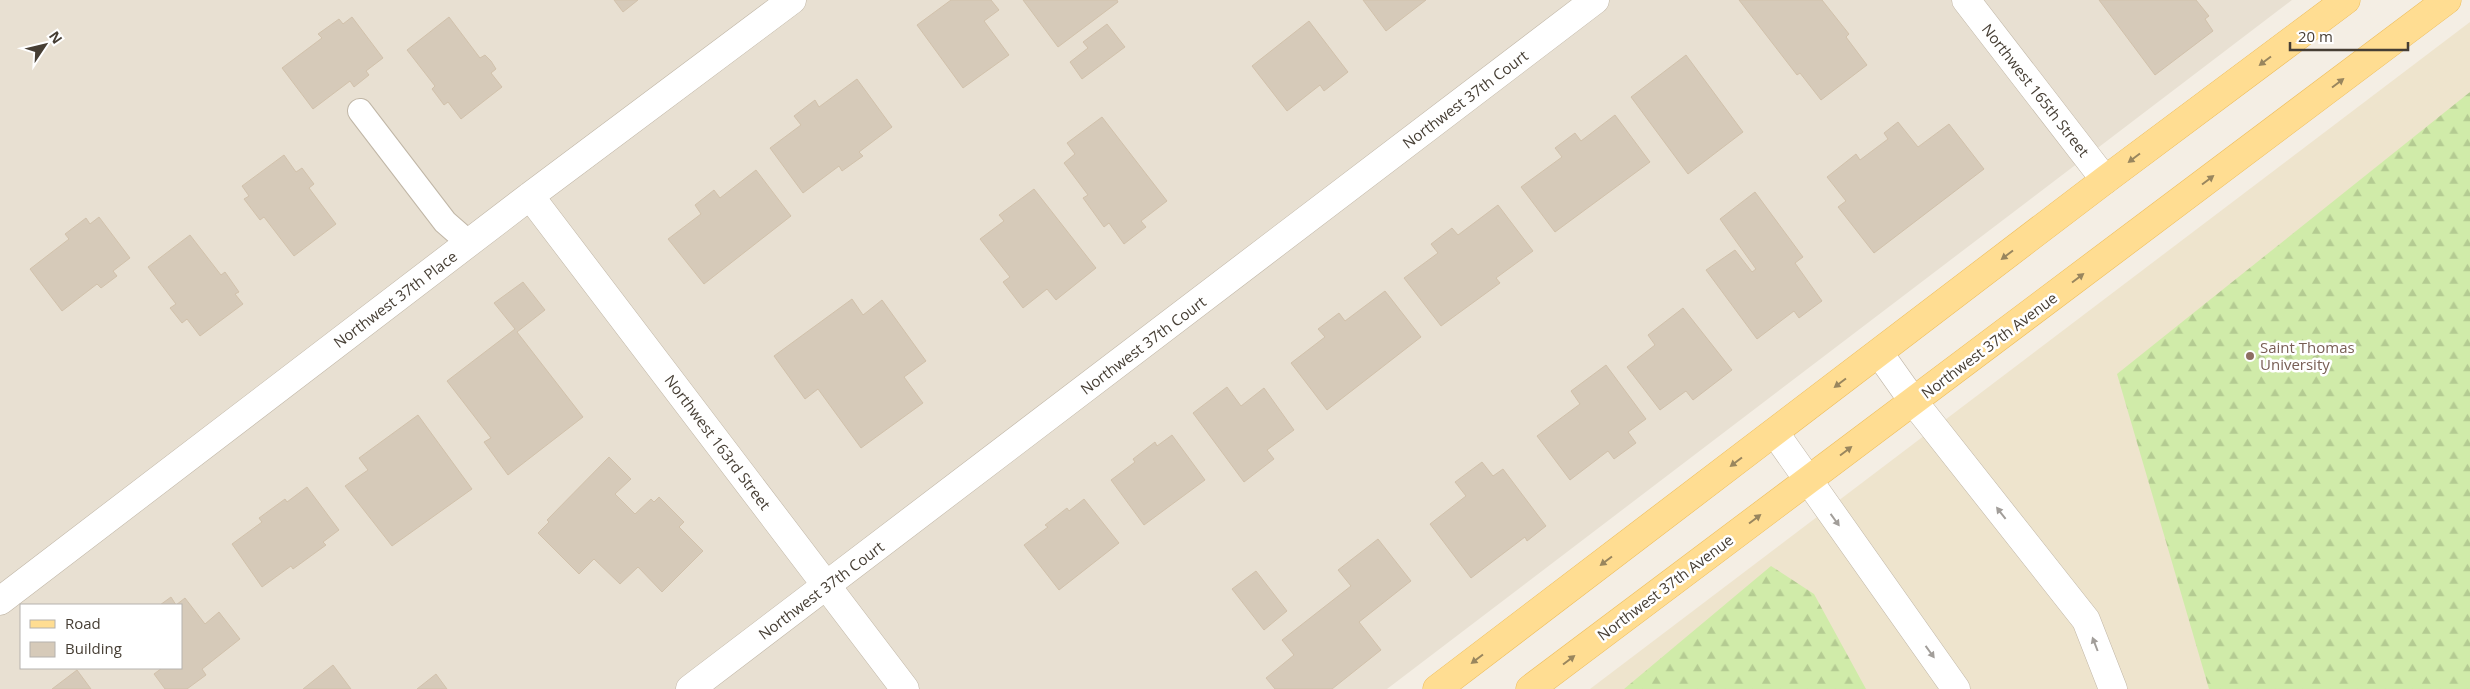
<svg xmlns="http://www.w3.org/2000/svg" width="2470" height="689" viewBox="0 0 2470 689" font-family="'Open Sans',sans-serif">
  <defs>
    <pattern id="forest-firs" width="22" height="20" patternUnits="userSpaceOnUse" patternTransform="scale(1.25)"><rect width="22" height="20" fill="#d0eba9"/><path d="M5 1l3.5 6h-7zM16 11l3.5 6h-7z" fill="#b4cb92"/></pattern>
  </defs>
  <rect width="100%" height="100%" fill="#f4eee4"/>
  <path fill="#e8e0d2" fill-rule="evenodd" d="M 0,0 L 2292,0 L 1387,689 L 0,689 ZM 21,605 L 181,605 L 181,668 L 21,668 Z"/>
  <path fill="#eee4cd" d="M 2470,22 L 2470,689 L 1590,689 Z"/>
  <path fill="url(#forest-firs)" d="M 2470,92 L 2470,689 L 2209,689 L 2117,374 Z
    M 1771,566 L 1814,594 L 1866,689 L 1624,689 Z"/>
  <path fill="#d6cab9" stroke="#d1c1ab" d="M 614,0 L 638,0 L 623,12 Z
    M 951,0 L 991,0 L 999,10 L 984,21 L 1009,55 L 963,88 L 917,25 Z
    M 1023,0 L 1117,0 L 1118,2 L 1058,47 Z
    M 1363,0 L 1426,0 L 1386,31 Z
    M 1739,0 L 1822,0 L 1849,34 L 1846,37 L 1867,65 L 1821,100 L 1800,73 L 1797,75 Z
    M 2099,0 L 2196,0 L 2209,16 L 2205,19 L 2213,31 L 2155,75 Z
    M 352,17 L 383,58 L 366,71 L 369,75 L 354,87 L 350,81 L 313,109 L 282,68 L 322,38 L 318,34 L 339,19 L 343,24 Z
    M 449,17 L 480,58 L 485,55 L 491,61 L 496,69 L 491,73 L 502,87 L 461,119 L 448,102 L 444,105 L 432,89 L 435,86 L 407,50 Z
    M 1309,21 L 1348,72 L 1324,91 L 1320,85 L 1287,111 L 1252,66 Z
    M 1107,24 L 1125,47 L 1082,79 L 1070,62 L 1088,48 L 1083,42 Z
    M 1686,55 L 1743,132 L 1688,174 L 1631,97 Z
    M 857,79 L 892,127 L 859,152 L 863,156 L 842,171 L 839,166 L 803,193 L 770,148 L 801,125 L 794,116 L 815,100 L 819,107 Z
    M 1615,115 L 1650,162 L 1555,232 L 1521,187 L 1562,157 L 1555,148 L 1575,133 L 1581,141 Z
    M 1102,117 L 1167,201 L 1141,221 L 1146,227 L 1124,244 L 1109,223 L 1104,227 L 1083,198 L 1088,195 L 1064,163 L 1075,154 L 1067,143 Z
    M 1898,122 L 1918,147 L 1949,124 L 1984,169 L 1874,253 L 1838,207 L 1846,201 L 1827,177 L 1856,154 L 1860,160 L 1888,139 L 1884,133 Z
    M 284,155 L 296,172 L 302,168 L 314,184 L 309,188 L 336,224 L 294,256 L 264,217 L 260,220 L 244,199 L 249,196 L 242,186 Z
    M 756,170 L 791,216 L 704,284 L 668,239 L 701,214 L 695,205 L 714,190 L 720,198 Z
    M 1034,189 L 1096,268 L 1056,300 L 1047,289 L 1023,308 L 1003,282 L 1010,277 L 980,239 L 1004,221 L 999,215 Z
    M 1755,192 L 1803,257 L 1795,263 L 1822,301 L 1799,318 L 1794,311 L 1757,339 L 1706,270 L 1735,250 L 1752,272 L 1756,269 L 1720,219 Z
    M 1498,205 L 1533,251 L 1496,278 L 1500,283 L 1441,326 L 1404,278 L 1438,253 L 1431,244 L 1452,228 L 1458,235 Z
    M 99,217 L 130,258 L 113,271 L 117,276 L 101,288 L 97,284 L 62,311 L 30,269 L 69,239 L 65,234 L 86,218 L 90,224 Z
    M 190,235 L 221,275 L 225,272 L 239,292 L 235,294 L 243,304 L 200,336 L 187,319 L 182,323 L 170,308 L 176,304 L 148,267 Z
    M 523,282 L 545,310 L 517,332 L 583,417 L 508,475 L 484,442 L 491,438 L 447,381 L 515,329 L 494,303 Z
    M 1385,291 L 1421,337 L 1327,410 L 1291,363 L 1325,337 L 1318,329 L 1339,313 L 1345,321 Z
    M 852,299 L 863,315 L 882,300 L 926,361 L 904,377 L 923,403 L 861,448 L 818,389 L 805,399 L 774,356 Z
    M 1683,308 L 1732,370 L 1693,400 L 1686,391 L 1660,410 L 1627,367 L 1655,345 L 1648,335 Z
    M 1606,365 L 1646,419 L 1628,432 L 1636,443 L 1614,459 L 1608,451 L 1570,480 L 1537,436 L 1580,404 L 1571,391 Z
    M 1227,387 L 1241,406 L 1264,388 L 1294,430 L 1267,450 L 1274,459 L 1244,482 L 1193,413 Z
    M 418,415 L 472,489 L 392,546 L 345,486 L 368,470 L 359,458 Z
    M 1172,435 L 1205,480 L 1144,525 L 1111,480 L 1135,462 L 1133,459 L 1155,442 L 1157,446 Z
    M 609,457 L 631,479 L 615,494 L 635,514 L 651,499 L 654,502 L 659,497 L 684,522 L 679,527 L 703,551 L 662,592 L 638,567 L 620,584 L 594,559 L 579,574 L 538,533 L 549,522 L 547,520 Z
    M 1482,462 L 1493,476 L 1503,469 L 1546,526 L 1527,541 L 1525,537 L 1471,578 L 1430,524 L 1466,496 L 1455,482 Z
    M 307,487 L 339,530 L 323,542 L 326,545 L 293,569 L 291,566 L 262,587 L 232,544 L 262,522 L 259,518 L 285,499 L 287,502 Z
    M 1084,499 L 1119,543 L 1059,590 L 1024,545 L 1048,527 L 1045,525 L 1067,508 L 1069,511 Z
    M 1378,539 L 1411,581 L 1359,622 L 1381,650 L 1332,689 L 1275,689 L 1266,678 L 1294,655 L 1282,640 L 1351,586 L 1338,570 Z
    M 1256,571 L 1287,611 L 1264,630 L 1232,589 Z
    M 171,597 L 176,605 L 185,598 L 205,624 L 219,612 L 240,639 L 202,669 L 206,675 L 187,689 L 165,689 L 154,674 L 162,668 L 181,668 L 181,605 L 160,605 Z
    M 333,665 L 351,689 L 303,689 Z
    M 77,670 L 91,689 L 52,689 Z
    M 436,674 L 447,689 L 417,689 Z"/>
  <g fill="none" stroke-linecap="round" stroke-linejoin="round">
    <g stroke="#c0b6a6" stroke-width="26">
      <path id="lane" d="M 360,111 L 445,222 L 469,243"/>
    </g>
    <g stroke="#c0b6a6" stroke-width="29">
      <path id="street" d="M 1966,0 L 2105,180
        M 530,196 L 905,689
        M 1879,353 L 1913,401 L 2086,620 L 2113,689
        M 1775,433 L 1956,689
        M 0,601 L 530,196 L 792,0
        M 690,689 L 1595,0"/>
    </g>
    <g stroke="#edbc59" stroke-width="29">
      <path id="primary" d="M 1437,689 L 2105,180 L 2346,0
        M 1530,689 L 2447,0"/>
    </g>
    <use href="#lane" stroke="#fff" stroke-width="24"/>
    <use href="#street" stroke="#fff" stroke-width="28"/>
    <use href="#primary" stroke="#ffdd92" stroke-width="28"/>
  </g>
  <defs><path id="oneway-solid" d="M-6-.8H1V-3.2L6.5 0L1 3.2V.8H-6Z" transform="scale(1.25)"/></defs>
  <g fill="#99865e">
    <use href="#oneway-solid" transform="translate(2265 61) rotate(143)"/>
    <use href="#oneway-solid" transform="translate(2338 83) rotate(-37)"/>
    <use href="#oneway-solid" transform="translate(2134 158) rotate(143)"/>
    <use href="#oneway-solid" transform="translate(2208 180) rotate(-37)"/>
    <use href="#oneway-solid" transform="translate(2007 255) rotate(143)"/>
    <use href="#oneway-solid" transform="translate(2078 278) rotate(-37)"/>
    <use href="#oneway-solid" transform="translate(1840 383) rotate(143)"/>
    <use href="#oneway-solid" transform="translate(1846 451) rotate(-37)"/>
    <use href="#oneway-solid" transform="translate(1736 462) rotate(143)"/>
    <use href="#oneway-solid" transform="translate(1755 519) rotate(-37)"/>
    <use href="#oneway-solid" transform="translate(1606 561) rotate(143)"/>
    <use href="#oneway-solid" transform="translate(1477 659) rotate(143)"/>
    <use href="#oneway-solid" transform="translate(1569 660) rotate(-37)"/>
  </g>
  <g fill="#a29e9a">
    <use href="#oneway-solid" transform="translate(2001 513) rotate(-128)"/>
    <use href="#oneway-solid" transform="translate(1835 520) rotate(54)"/>
    <use href="#oneway-solid" transform="translate(2095 644) rotate(-111)"/>
    <use href="#oneway-solid" transform="translate(1930 652) rotate(54)"/>
  </g>
  <circle fill="#8d6e63" stroke="#fff" stroke-width="2" cx="2250" cy="356" r="5"/>
  <g text-anchor="middle" dominant-baseline="central" stroke-width="5" stroke-linejoin="round" paint-order="stroke">
    <g font-size="15" fill="#463e34" stroke="#fff">
      <text transform="translate(2036 90) rotate(52)">Northwest 165th Street</text>
      <text transform="translate(1465 99) rotate(-37)">Northwest 37th Court</text>
      <text transform="translate(395 299) rotate(-37)">Northwest 37th Place</text>
      <text transform="translate(1143 345) rotate(-37)">Northwest 37th Court</text>
      <text transform="translate(1989 345) rotate(-37)">Northwest 37th Avenue</text>
      <text transform="translate(718 442) rotate(53)">Northwest 163rd Street</text>
      <text transform="translate(1665 587) rotate(-37)">Northwest 37th Avenue</text>
      <text transform="translate(821 590) rotate(-37)">Northwest 37th Court</text>
    </g>
    <g font-size="15" fill="#785e54" stroke="#fff" text-anchor="start">
      <text x="2260" y="347">Saint Thomas<tspan x="2260" dy="17">University</tspan></text>
    </g>
  </g>
  <rect x="20" y="604" width="162" height="65" fill="#ffffff" stroke="#b5b2ae"/>
  <rect x="30" y="620" width="25" height="8" fill="#ffdd92" stroke="#b5b2ae"/>
  <text x="65" y="629" font-size="15" fill="#463e34">Road</text>
  <rect x="30" y="642" width="25" height="15" fill="#d6cab9" stroke="#b5b2ae"/>
  <text x="65" y="654" font-size="15" fill="#463e34">Building</text>
  <g transform="translate(45 45) rotate(55)" stroke="#ffffff" stroke-width="4" paint-order="stroke">
  <path d="M0-4L9 19L0 12L-9 19Z" fill="#463e34"/>
  <text y="-8" font-size="14" font-weight="bold" text-anchor="middle" fill="#463e34">N</text>
  </g>
  <path d="M2290 42v8h118v-8" fill="none" stroke="#463e34" stroke-width="2.5"/>
  <text x="2298" y="42" font-size="15" fill="#463e34" stroke="#ffffff" stroke-width="4" paint-order="stroke">20 m</text>
</svg>
